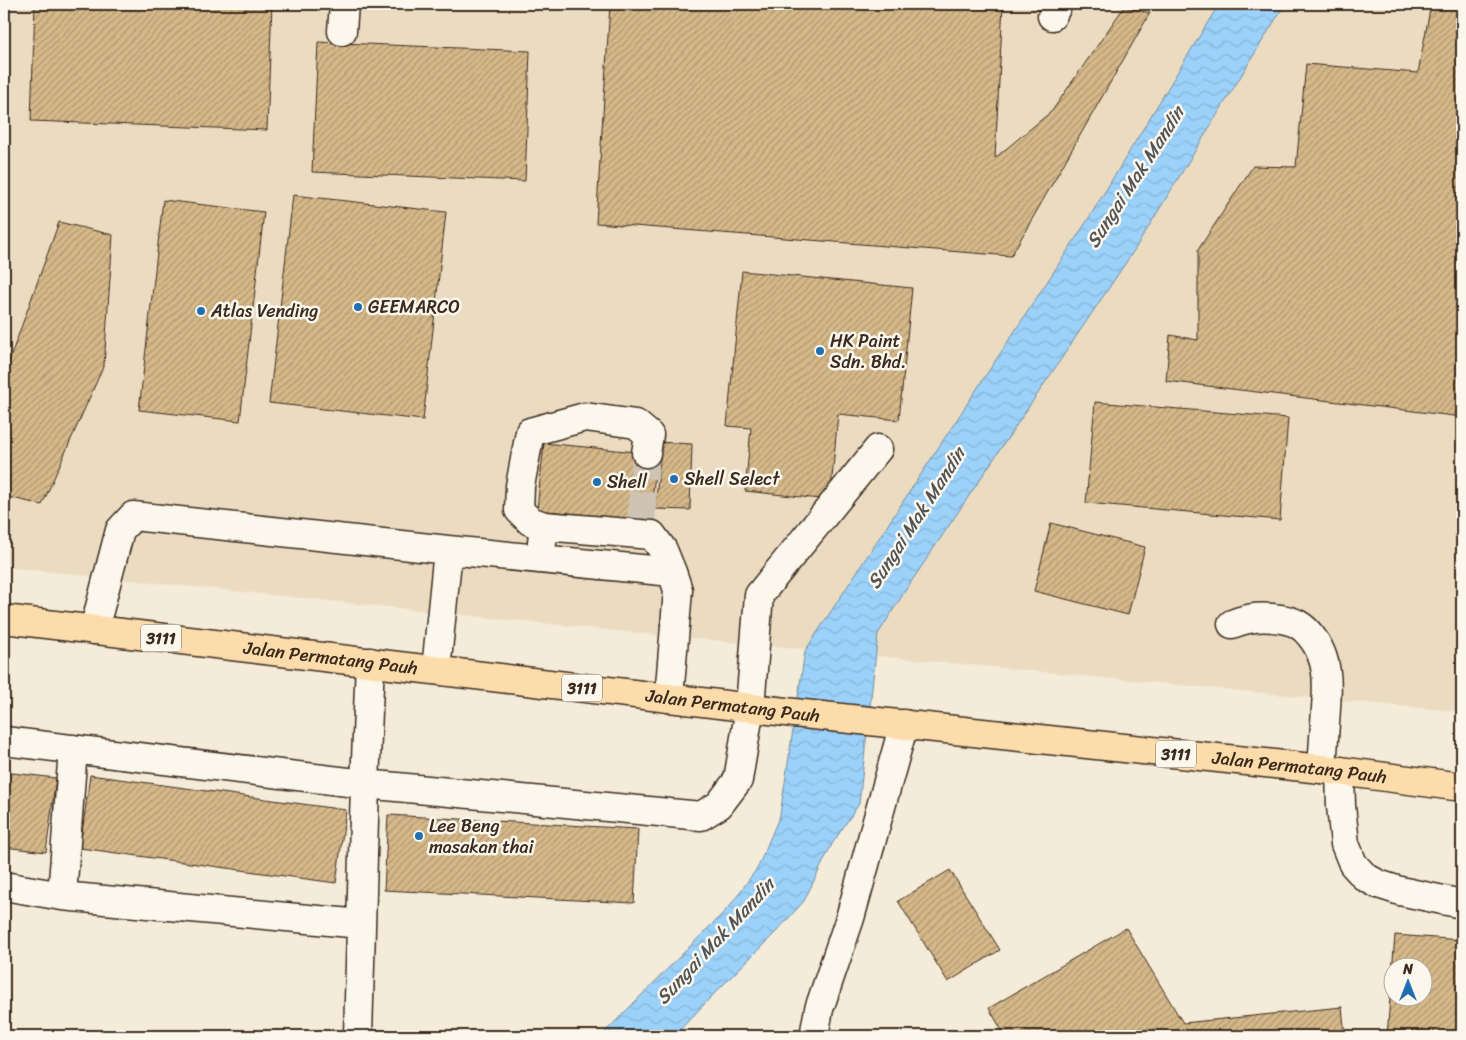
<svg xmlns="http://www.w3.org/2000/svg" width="1466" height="1040" viewBox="0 0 1466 1040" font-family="Sriracha,sans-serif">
  <defs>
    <pattern id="water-waves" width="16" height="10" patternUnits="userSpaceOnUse" patternTransform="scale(1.25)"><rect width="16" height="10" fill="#9cd1fa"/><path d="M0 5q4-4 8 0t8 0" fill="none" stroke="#87b4d6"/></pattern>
    <pattern id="building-hatch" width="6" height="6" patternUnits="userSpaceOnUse" patternTransform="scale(1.25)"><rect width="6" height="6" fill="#d6b98a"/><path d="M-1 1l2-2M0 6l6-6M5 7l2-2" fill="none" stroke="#af9770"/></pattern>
  </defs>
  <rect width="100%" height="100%" fill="#f4ebd8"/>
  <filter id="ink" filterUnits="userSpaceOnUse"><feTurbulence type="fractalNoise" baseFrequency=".02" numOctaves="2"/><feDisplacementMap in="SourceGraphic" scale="10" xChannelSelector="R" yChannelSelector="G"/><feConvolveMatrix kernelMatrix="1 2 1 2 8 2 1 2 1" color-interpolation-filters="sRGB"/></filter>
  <g filter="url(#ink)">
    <path fill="#ebdcc1" d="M 4,4 L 1462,4 L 1462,712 L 637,633 L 4,567 Z"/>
    <path fill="url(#water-waves)" stroke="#758ea2" d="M 1219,4 L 1285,4 L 1135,249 L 907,588 L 878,634 L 859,804 L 832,844 L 804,901 L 777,931 L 710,998 L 674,1036 L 601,1036 L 729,907 L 758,867 L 780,815 L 805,651 L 1087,221 Z"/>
    <path fill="url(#building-hatch)" stroke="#3b2a1e" fill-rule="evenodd" d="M 35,4 L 272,4 L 267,130 L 31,121 Z
      M 610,4 L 1003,4 L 995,158 L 1052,111 L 1124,7 L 1150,13 L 1011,256 L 596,223 Z
      M 1431,4 L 1462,4 L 1462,417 L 1166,381 L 1170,335 L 1198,340 L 1198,250 L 1253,166 L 1296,167 L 1306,64 L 1418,73 Z
      M 318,42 L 530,51 L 525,181 L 312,172 Z
      M 293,195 L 446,212 L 423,420 L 269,403 Z
      M 163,200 L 264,212 L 240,421 L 139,410 Z
      M 59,222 L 113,235 L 104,365 L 42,505 L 4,496 L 4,375 Z
      M 742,271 L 912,288 L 899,420 L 838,414 L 830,500 L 745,491 L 751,428 L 727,426 Z
      M 1095,402 L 1288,418 L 1280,520 L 1086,503 Z
      M 658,442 L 692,444 L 690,510 L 655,509 L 661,449 L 657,448 Z
      M 544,443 L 657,454 L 650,521 L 537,510 Z
      M 1051,523 L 1145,547 L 1128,615 L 1034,591 Z
      M 4,772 L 56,778 L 46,852 L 4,847 Z
      M 90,775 L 346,810 L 336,883 L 80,848 Z
      M 388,815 L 638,829 L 634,903 L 384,890 Z
      M 950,870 L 1000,950 L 948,982 L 898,901 Z
      M 1126,928 L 1183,1023 L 1342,1007 L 1345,1036 L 1005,1036 L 989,1008 Z
      M 1395,935 L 1462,940 L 1462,1024 L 1461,1024 L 1460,1036 L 1387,1036 ZM 1394,968 L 1424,968 L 1424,998 L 1394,998 Z"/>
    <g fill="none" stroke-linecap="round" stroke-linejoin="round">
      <path stroke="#cfc4b3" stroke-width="28" stroke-dasharray="28 14" stroke-linecap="butt" d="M 641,520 L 646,453"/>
      <g stroke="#3b2a1e" stroke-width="31">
        <path id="minor" d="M 1052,16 L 1058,4
          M 342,31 L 344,4
          M 544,526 L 652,535 L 663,550 L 672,572
          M 540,559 L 544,526 L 530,521 L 519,510 L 520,486 L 530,432 L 585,417 L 636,424 L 649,435 L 646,453
          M 1232,624 C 1249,617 1263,616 1281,619 C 1294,621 1302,625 1310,635 C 1332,661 1327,692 1325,723 C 1324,739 1323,754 1322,769
          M 94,630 L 120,530 L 133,516 L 448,550
          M 436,670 L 448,550 L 672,572 L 678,590 L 669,698
          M 4,741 L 365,784 L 701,816 L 719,805 L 738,780 L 750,707 L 759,595 L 878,449
          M 1340,771 L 1341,806 L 1345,844 L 1353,864 L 1365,877 L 1378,884 L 1400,891 L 1462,904
          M 4,886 L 62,896 L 361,924
          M 62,896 L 73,749
          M 358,1036 L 365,784 L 370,662
          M 814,1036 L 819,1009 L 850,918 L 904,724"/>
      </g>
      <g stroke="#3b2a1e" stroke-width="31">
        <g id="major">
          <path id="s1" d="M 4,619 L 794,713 L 1340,771 L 1462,787"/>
        </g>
      </g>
      <use href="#minor" stroke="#fbf7ec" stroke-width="28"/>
      <use href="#major" stroke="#fddcac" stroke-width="28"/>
    </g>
  </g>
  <g fill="#1f6fb2" stroke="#fbf7ec" stroke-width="2">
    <circle cx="358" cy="307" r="5"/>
    <circle cx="201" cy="311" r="5"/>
    <circle cx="820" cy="351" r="5"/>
    <circle cx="674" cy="479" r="5"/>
    <circle cx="597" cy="482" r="5"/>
    <circle cx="419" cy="836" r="5"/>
  </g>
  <g text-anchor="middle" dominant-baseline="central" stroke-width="5" stroke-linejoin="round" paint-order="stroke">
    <g fill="#fbf7ec" stroke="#75685c" stroke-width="1">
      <rect x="141" y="624.5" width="40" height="27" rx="4"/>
      <rect x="562" y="674.5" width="40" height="27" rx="4"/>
      <rect x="1156" y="740.5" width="40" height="27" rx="4"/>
    </g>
    <g font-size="16" font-weight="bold" fill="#3b2a1e">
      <text x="161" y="638">3111</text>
      <text x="582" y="688">3111</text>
      <text x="1176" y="754">3111</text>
    </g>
    <g font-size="18" fill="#3b2a1e" stroke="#fbf7ec" text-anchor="start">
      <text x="368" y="307">GEEMARCO</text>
      <text x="211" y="311">Atlas Vending</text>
      <text x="830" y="341">HK Paint<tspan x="830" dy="21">Sdn. Bhd.</tspan></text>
      <text x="684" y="479">Shell Select</text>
      <text x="607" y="482">Shell</text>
      <text x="429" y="826">Lee Beng<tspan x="429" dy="21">masakan thai</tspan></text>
    </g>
    <g font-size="18" fill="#3b2a1e" stroke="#fbf7ec">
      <text stroke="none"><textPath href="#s1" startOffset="329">Jalan Permatang Pauh</textPath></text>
      <text stroke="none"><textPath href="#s1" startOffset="734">Jalan Permatang Pauh</textPath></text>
      <text stroke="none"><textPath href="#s1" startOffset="1304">Jalan Permatang Pauh</textPath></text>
    </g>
    <g font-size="19" font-style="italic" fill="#535455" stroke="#fbf7ec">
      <text transform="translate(1135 177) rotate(-57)">Sungai Mak Mandin</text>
      <text transform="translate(916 518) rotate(-57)">Sungai Mak Mandin</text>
      <text transform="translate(715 941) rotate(-47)">Sungai Mak Mandin</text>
    </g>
  </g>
  <rect width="1466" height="1040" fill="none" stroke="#fbf7ec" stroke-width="20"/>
  <rect x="10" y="10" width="1446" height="1020" fill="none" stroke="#3b2a1e" stroke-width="2" filter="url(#ink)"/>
  <g transform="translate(1408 982)"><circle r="24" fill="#fbf7ec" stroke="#aea59a"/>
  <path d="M0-4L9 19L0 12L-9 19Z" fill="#1f6fb2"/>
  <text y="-8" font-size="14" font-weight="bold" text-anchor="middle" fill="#3b2a1e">N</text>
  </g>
</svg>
